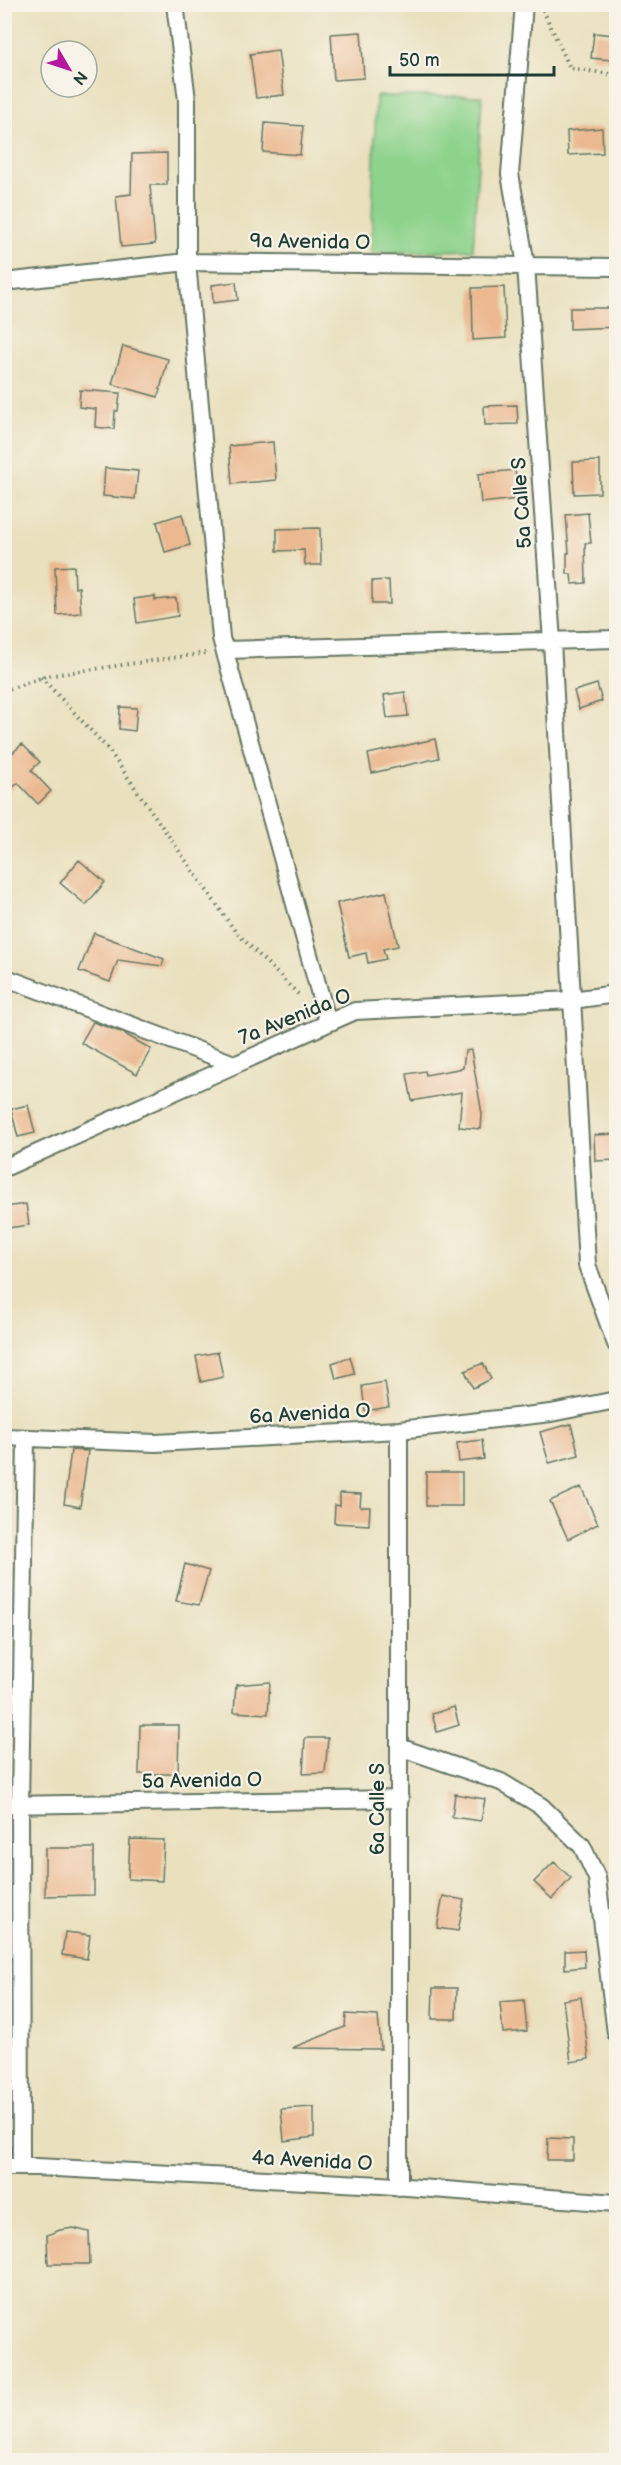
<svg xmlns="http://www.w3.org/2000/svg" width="621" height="2465" viewBox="0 0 621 2465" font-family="'Balsamiq Sans',sans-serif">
  <rect width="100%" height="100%" fill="#f7f3e8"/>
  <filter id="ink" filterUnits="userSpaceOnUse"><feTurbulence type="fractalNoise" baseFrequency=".0167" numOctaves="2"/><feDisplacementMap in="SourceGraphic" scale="12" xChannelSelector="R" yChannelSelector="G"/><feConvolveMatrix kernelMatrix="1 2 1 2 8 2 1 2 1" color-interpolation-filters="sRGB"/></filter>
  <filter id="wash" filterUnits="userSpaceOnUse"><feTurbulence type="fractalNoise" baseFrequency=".008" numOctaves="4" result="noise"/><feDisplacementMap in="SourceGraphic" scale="24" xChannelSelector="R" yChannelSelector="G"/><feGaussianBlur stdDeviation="1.35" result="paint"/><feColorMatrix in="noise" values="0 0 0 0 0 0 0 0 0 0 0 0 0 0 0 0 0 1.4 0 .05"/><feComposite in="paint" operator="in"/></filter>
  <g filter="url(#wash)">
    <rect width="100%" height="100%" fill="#e9e0bd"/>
    <path fill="#8ed38c" stroke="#568860" stroke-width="1.5" d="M 376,96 L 482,96 L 473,250 L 371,253 Z"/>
    <g id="blocks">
      <path fill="#ebb88f" d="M 361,32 L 364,78 L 334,80 L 331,34 Z
        M 594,33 L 614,35 L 611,60 L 591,58 Z
        M 278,50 L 284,95 L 256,98 L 250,54 Z
        M 265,123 L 303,126 L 300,155 L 263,152 Z
        M 602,128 L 603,153 L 568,155 L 567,131 Z
        M 167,153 L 167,185 L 150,185 L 155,244 L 121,247 L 116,196 L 131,194 L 132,154 Z
        M 236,282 L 238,300 L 213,303 L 212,285 Z
        M 504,287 L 506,338 L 473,340 L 472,288 Z
        M 570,308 L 616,308 L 616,327 L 570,329 Z
        M 123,346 L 168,359 L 158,397 L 112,384 Z
        M 80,390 L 120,393 L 118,411 L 115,411 L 114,429 L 95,427 L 96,409 L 79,407 Z
        M 517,405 L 518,424 L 485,425 L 484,406 Z
        M 273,442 L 276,480 L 232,484 L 229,446 Z
        M 600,461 L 600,493 L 574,494 L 573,462 Z
        M 105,468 L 138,471 L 135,499 L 103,496 Z
        M 515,470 L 518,499 L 481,503 L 478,474 Z
        M 588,513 L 591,543 L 585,543 L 586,583 L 572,584 L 571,574 L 567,574 L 567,553 L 569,553 L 566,515 Z
        M 182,514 L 190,545 L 165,552 L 157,522 Z
        M 320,528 L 321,565 L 305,565 L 304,550 L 277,551 L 277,529 Z
        M 74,566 L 75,588 L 79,587 L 81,613 L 57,615 L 55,567 Z
        M 389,580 L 390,604 L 372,604 L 372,581 Z
        M 155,596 L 155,600 L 176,598 L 178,616 L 137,623 L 134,599 Z
        M 597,684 L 602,701 L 579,709 L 574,691 Z
        M 405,692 L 408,716 L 387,718 L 384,695 Z
        M 120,707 L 137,708 L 135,731 L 119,729 Z
        M 435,739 L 439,758 L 372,773 L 368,754 Z
        M 22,744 L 40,762 L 31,770 L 51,791 L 38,804 L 18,783 L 4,795 L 4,761 Z
        M 79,860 L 105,882 L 86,905 L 60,883 Z
        M 386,892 L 398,946 L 383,949 L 386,959 L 368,963 L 366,953 L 349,957 L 337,903 Z
        M 94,933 L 164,959 L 162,966 L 118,960 L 110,982 L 79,971 Z
        M 93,1022 L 123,1033 L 151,1049 L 137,1074 L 81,1043 Z
        M 471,1050 L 482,1114 L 481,1129 L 459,1127 L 462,1092 L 412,1101 L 407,1074 L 425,1071 L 426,1075 L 463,1068 L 465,1051 Z
        M 28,1105 L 35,1133 L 18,1137 L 11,1109 Z
        M 616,1134 L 616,1160 L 595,1161 L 594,1135 Z
        M 26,1204 L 29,1225 L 8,1228 L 5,1207 Z
        M 218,1352 L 223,1377 L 201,1382 L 196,1356 Z
        M 350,1357 L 355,1374 L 336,1379 L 332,1363 Z
        M 483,1363 L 491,1379 L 473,1388 L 465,1371 Z
        M 385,1382 L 389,1407 L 365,1411 L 362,1386 Z
        M 571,1424 L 579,1455 L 549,1463 L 540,1432 Z
        M 482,1440 L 484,1459 L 459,1462 L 457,1443 Z
        M 71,1450 L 88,1451 L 80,1507 L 64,1504 Z
        M 426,1472 L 462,1472 L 462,1506 L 426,1506 Z
        M 581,1487 L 598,1524 L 568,1539 L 550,1501 Z
        M 340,1493 L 361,1494 L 360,1507 L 370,1507 L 369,1525 L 334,1523 L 335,1505 L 340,1506 Z
        M 185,1564 L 209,1571 L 199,1605 L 176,1601 Z
        M 270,1682 L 268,1714 L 234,1712 L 236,1685 Z
        M 454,1707 L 459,1725 L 437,1732 L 432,1714 Z
        M 140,1725 L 179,1725 L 178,1774 L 139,1774 Z
        M 305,1738 L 328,1738 L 325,1773 L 303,1774 Z
        M 455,1794 L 485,1799 L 481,1821 L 452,1817 Z
        M 130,1839 L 164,1840 L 162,1881 L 128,1879 Z
        M 45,1848 L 94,1848 L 94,1895 L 45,1896 Z
        M 554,1862 L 571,1878 L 552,1899 L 534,1882 Z
        M 443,1896 L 464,1900 L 458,1931 L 437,1928 Z
        M 65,1932 L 90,1935 L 87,1959 L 62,1955 Z
        M 584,1950 L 585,1967 L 565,1969 L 565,1951 Z
        M 433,1988 L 457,1988 L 456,2019 L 432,2019 Z
        M 581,1997 L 589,2059 L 571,2062 L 563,2000 Z
        M 524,2000 L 527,2031 L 503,2033 L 500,2002 Z
        M 346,2014 L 378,2016 L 381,2049 L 292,2048 L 345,2027 Z
        M 314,2107 L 314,2137 L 284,2141 L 281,2109 Z
        M 548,2138 L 573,2139 L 573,2160 L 547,2160 Z
        M 73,2228 L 89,2232 L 90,2264 L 48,2264 L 47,2235 L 60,2230 Z"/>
    </g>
  </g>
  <g filter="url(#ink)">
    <use href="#blocks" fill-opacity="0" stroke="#667664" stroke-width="1.5"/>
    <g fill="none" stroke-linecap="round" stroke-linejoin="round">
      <g stroke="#667664" stroke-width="20">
        <path id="minor" d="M 175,4 L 187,100 L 187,262 L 221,638 L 328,1023
          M 524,4 L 510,174 L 526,265 L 552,642 L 587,1265 L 616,1344
          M 4,282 L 187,262 L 616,267
          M 224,650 L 616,639
          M 4,977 L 234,1064
          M 4,1168 L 355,1011 L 572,1000 L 616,994
          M 399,1430 L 399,2187
          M 4,1437 L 156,1443 L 399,1430 L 551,1413 L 616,1400
          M 399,1747 L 501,1782 L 541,1806 L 582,1846 L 597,1878 L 616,2033
          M 4,1805 L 400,1799
          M 4,2167 L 37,2167 L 381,2185 L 616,2203
          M 21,2167 L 20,1805 L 26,1438"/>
      </g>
      <path stroke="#667664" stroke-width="4" stroke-dasharray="1.5 4.5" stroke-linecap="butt" d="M 543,10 L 570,68 L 616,75
        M 41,677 L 108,749 L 235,931 L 299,995
        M 4,691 L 46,676 L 206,653"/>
      <use href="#minor" stroke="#fff" stroke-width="16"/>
    </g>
  </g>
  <g text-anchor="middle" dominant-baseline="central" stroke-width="4.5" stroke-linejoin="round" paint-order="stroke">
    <g font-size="20" fill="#1f3d34" stroke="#f7f3e8">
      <text transform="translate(310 242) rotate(1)">9a Avenida O</text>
      <text transform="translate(522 503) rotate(-94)">5a Calle S</text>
      <text transform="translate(295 1017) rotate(-22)">7a Avenida O</text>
      <text transform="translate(310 1414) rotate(-3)">6a Avenida O</text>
      <text transform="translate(202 1781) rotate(-1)">5a Avenida O</text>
      <text transform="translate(378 1809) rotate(-90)">6a Calle S</text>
      <text transform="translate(312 2161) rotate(3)">4a Avenida O</text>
    </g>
  </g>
  <rect width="621" height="2465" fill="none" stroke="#f7f3e8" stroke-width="24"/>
  <g transform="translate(69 69) rotate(129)"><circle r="28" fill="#f7f3e8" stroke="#a1aaa0" stroke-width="1.5"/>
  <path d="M0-4.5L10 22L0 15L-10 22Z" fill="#b5179e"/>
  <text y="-9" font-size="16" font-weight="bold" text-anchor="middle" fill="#1f3d34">N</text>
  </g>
  <path d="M390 66v9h164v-9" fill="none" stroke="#1f3d34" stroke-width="3"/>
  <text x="399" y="66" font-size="18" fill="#1f3d34" stroke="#f7f3e8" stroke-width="4.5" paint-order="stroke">50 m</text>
</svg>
